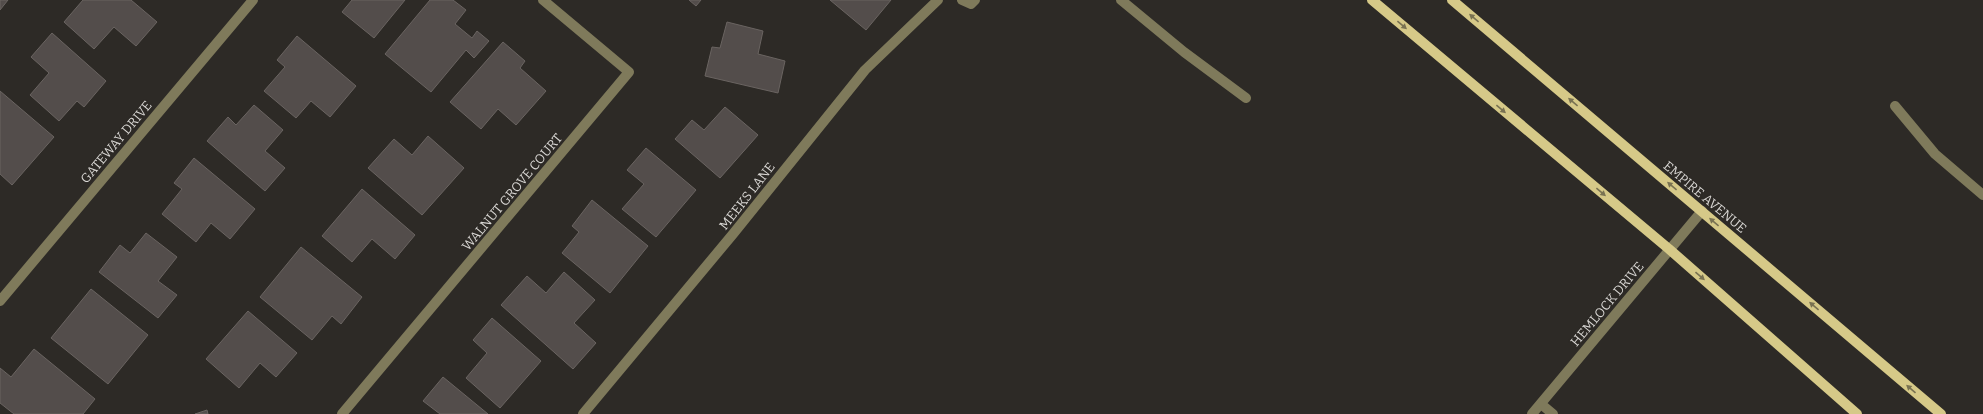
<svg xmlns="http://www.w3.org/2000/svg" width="1983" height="414" viewBox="0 0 1983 414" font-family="Bitter,serif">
  <rect width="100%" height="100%" fill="#2d2a26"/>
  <path fill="#534d4b" stroke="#6a6461" d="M 0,0 L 8,0 L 0,10 Z
    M 83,0 L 131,0 L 157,22 L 136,46 L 114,27 L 94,49 L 64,22 Z
    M 352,0 L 405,0 L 374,38 L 342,12 Z
    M 430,0 L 453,0 L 466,10 L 455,24 L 472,38 L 477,31 L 489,41 L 474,58 L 466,50 L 431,92 L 385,54 Z
    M 689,0 L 701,0 L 696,6 Z
    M 830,0 L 891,0 L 866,30 Z
    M 727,22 L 763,31 L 758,54 L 785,61 L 778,93 L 705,76 L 712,47 L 720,48 Z
    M 52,33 L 106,81 L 84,107 L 77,101 L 59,121 L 30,95 L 49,73 L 31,57 Z
    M 297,36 L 356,86 L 330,117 L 311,101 L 296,118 L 264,91 L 285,67 L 277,60 Z
    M 503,42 L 525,61 L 520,68 L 546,91 L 516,125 L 498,109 L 481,129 L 450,102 Z
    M 0,91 L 54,137 L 12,185 L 0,174 Z
    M 254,105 L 283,130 L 265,151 L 285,168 L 265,191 L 207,141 L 228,117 L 236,125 Z
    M 725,107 L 758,135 L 720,178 L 675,139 L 692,120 L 704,130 Z
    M 428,136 L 464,168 L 422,215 L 368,168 L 394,139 L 412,155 Z
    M 646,148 L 696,190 L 656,237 L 622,209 L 644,184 L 627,170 Z
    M 194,158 L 255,209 L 230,239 L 211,223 L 196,242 L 162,214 L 182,189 L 174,183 Z
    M 362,189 L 415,235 L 395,259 L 372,239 L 352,262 L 322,236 Z
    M 592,200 L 648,246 L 610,293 L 562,253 L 579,232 L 572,226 Z
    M 146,233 L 177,257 L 158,281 L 177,295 L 158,318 L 99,272 L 120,245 L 130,253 Z
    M 301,247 L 362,297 L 341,324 L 332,316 L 312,340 L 260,297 Z
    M 564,272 L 595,300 L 574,323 L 596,343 L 573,369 L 501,305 L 527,276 L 546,293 Z
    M 91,289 L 148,335 L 108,384 L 51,338 Z
    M 248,311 L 297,353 L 276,377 L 260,363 L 239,388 L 206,359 Z
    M 492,318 L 541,361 L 500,408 L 466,378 L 487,353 L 473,340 Z
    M 34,349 L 95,399 L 83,414 L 14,414 L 0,403 L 0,368 L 11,377 Z
    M 443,377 L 488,414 L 440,414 L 423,401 Z
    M 207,410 L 208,414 L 195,414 Z"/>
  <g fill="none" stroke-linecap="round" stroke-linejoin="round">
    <path stroke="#7f7a5b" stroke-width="10" d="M 962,0 L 971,4 L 975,0
      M 1121,0 L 1184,52 L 1246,98
      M 1895,106 L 1935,154 L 1983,195
      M 0,301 L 253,0
      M 1541,404 L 1553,414
      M 342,414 L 629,72 L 543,0
      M 583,414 L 733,234 L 865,70 L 938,0
      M 1532,414 L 1702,211"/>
    <path stroke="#d6c988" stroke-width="10" d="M 1372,0 L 1669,249 L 1857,414
      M 1452,0 L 1941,414"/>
  </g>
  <defs><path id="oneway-solid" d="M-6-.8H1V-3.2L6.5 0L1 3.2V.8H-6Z"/></defs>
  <g fill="#797252">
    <use href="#oneway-solid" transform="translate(1474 18) rotate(-140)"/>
    <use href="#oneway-solid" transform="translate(1402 25) rotate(40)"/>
    <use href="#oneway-solid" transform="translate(1573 102) rotate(-140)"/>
    <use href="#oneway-solid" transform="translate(1501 109) rotate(40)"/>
    <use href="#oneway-solid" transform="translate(1672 186) rotate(-140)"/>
    <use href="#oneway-solid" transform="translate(1601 192) rotate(40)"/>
    <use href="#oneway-solid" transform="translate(1714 222) rotate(-140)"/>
    <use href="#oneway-solid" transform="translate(1700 276) rotate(41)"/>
    <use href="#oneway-solid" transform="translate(1814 306) rotate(-140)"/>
    <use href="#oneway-solid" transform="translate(1911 389) rotate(-139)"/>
  </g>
  <g text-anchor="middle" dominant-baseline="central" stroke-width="3" stroke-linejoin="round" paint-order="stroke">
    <g font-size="13" fill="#d9d7d4" stroke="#2d2a26">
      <text transform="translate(116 142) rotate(-50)">GATEWAY DRIVE</text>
      <text transform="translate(512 192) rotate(-50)">WALNUT GROVE COURT</text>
      <text transform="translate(747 196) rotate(-52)">MEEKS LANE</text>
      <text transform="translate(1705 197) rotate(40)">EMPIRE AVENUE</text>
      <text transform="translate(1607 304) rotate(-50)">HEMLOCK DRIVE</text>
    </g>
  </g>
</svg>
